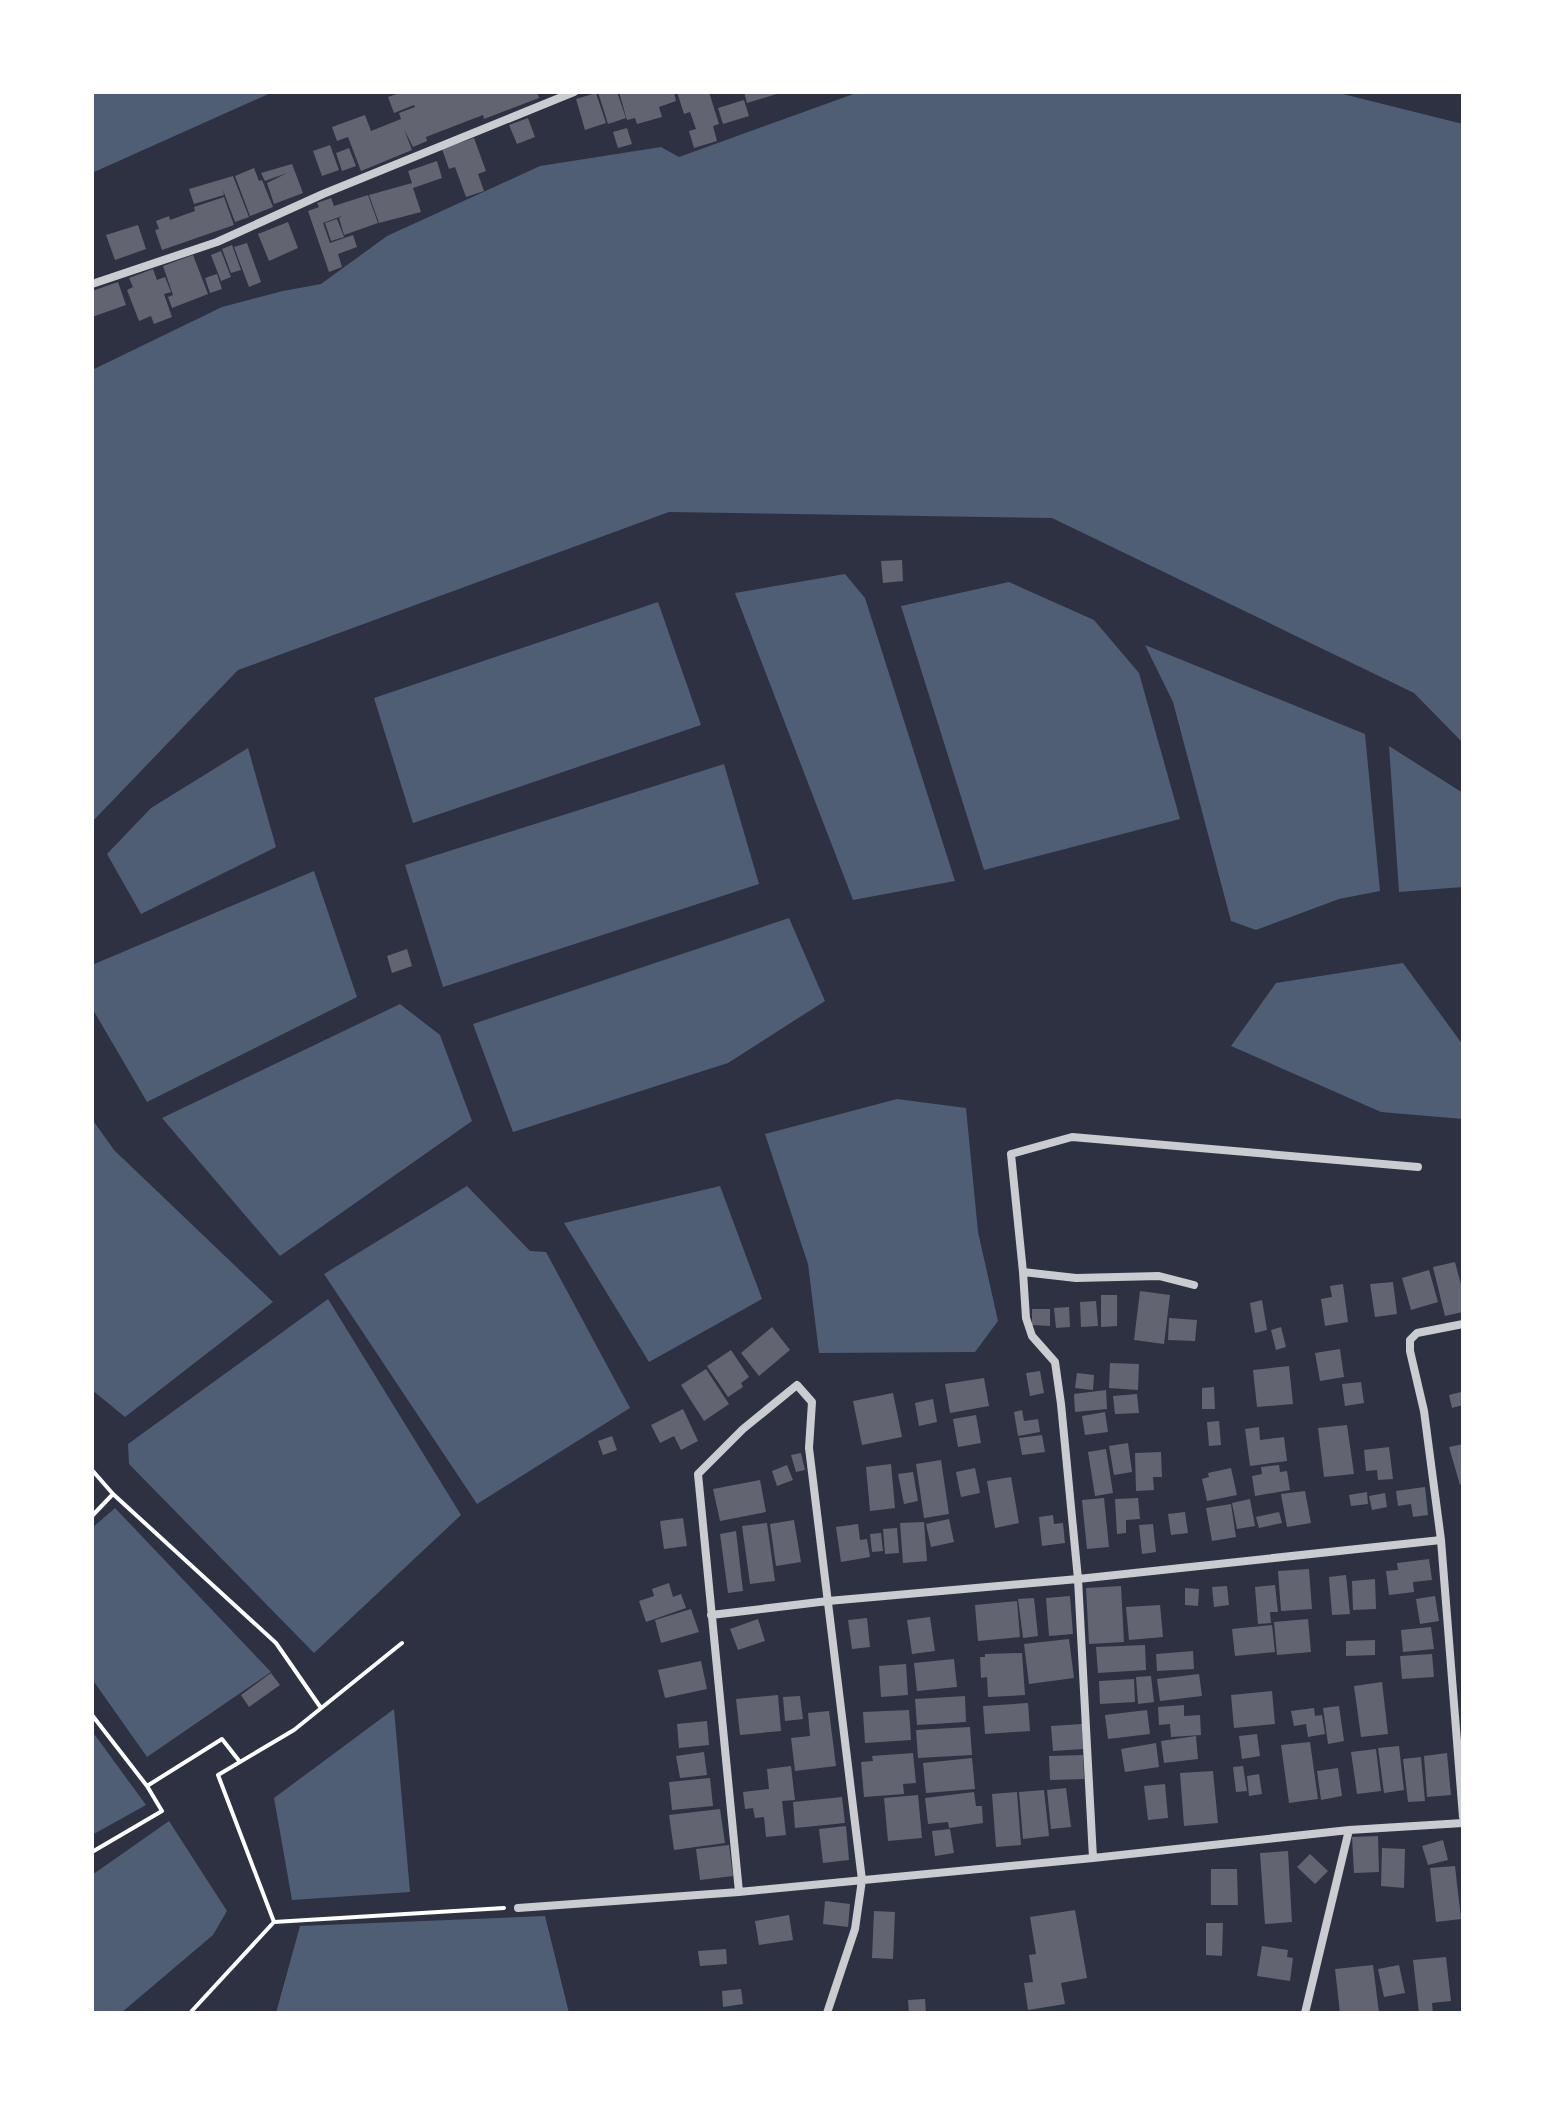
<svg xmlns="http://www.w3.org/2000/svg" width="1555" height="2105" viewBox="0 0 1555 2105" font-family="Jost,sans-serif">
  <rect width="100%" height="100%" fill="#2d3142"/>
  <path fill="#4f5d75" d="M 92,92 L 273,92 L 92,173 Z
    M 859,92 L 1335,92 L 1463,124 L 1463,743 L 1414,693 L 1052,518 L 669,512 L 238,670 L 92,822 L 92,370 L 222,307 L 283,291 L 321,284 L 387,236 L 540,166 L 661,147 L 679,157 Z
    M 845,574 L 865,598 L 955,881 L 853,900 L 735,593 Z
    M 1009,582 L 1094,620 L 1139,673 L 1180,819 L 984,870 L 901,606 Z
    M 658,602 L 701,725 L 413,823 L 374,698 Z
    M 1145,645 L 1365,734 L 1380,891 L 1339,899 L 1256,930 L 1231,921 L 1173,702 Z
    M 1389,746 L 1463,793 L 1463,887 L 1399,892 Z
    M 248,748 L 276,847 L 141,914 L 107,854 L 151,808 Z
    M 724,764 L 759,884 L 443,987 L 405,865 Z
    M 314,871 L 357,997 L 147,1102 L 92,1008 L 92,965 Z
    M 789,918 L 825,1001 L 728,1063 L 513,1132 L 473,1024 Z
    M 1403,963 L 1463,1045 L 1463,1119 L 1381,1112 L 1231,1046 L 1276,983 Z
    M 400,1004 L 440,1035 L 472,1121 L 280,1256 L 162,1118 Z
    M 897,1099 L 966,1108 L 978,1232 L 998,1321 L 975,1352 L 819,1353 L 808,1264 L 765,1134 Z
    M 92,1119 L 114,1150 L 273,1302 L 125,1417 L 92,1390 Z
    M 467,1186 L 530,1251 L 546,1252 L 630,1408 L 477,1504 L 324,1274 Z
    M 720,1186 L 762,1299 L 649,1362 L 564,1223 Z
    M 328,1299 L 461,1515 L 314,1653 L 129,1464 L 128,1444 Z
    M 115,1508 L 271,1672 L 147,1757 L 92,1679 L 92,1528 Z
    M 394,1709 L 410,1892 L 292,1900 L 274,1798 Z
    M 92,1731 L 146,1805 L 92,1835 Z
    M 169,1821 L 227,1911 L 213,1935 L 121,2013 L 92,2013 L 92,1875 Z
    M 545,1916 L 569,2013 L 276,2013 L 300,1926 Z"/>
  <path fill="#626471" d="M 402,92 L 537,92 L 539,98 L 484,119 L 483,115 L 444,130 L 426,137 L 427,141 L 413,147 L 404,129 L 412,150 L 361,171 L 348,137 L 337,141 L 332,127 L 365,115 L 371,131 L 401,119 L 399,113 L 415,107 L 414,105 L 394,113 L 388,97 Z
    M 598,92 L 617,92 L 626,118 L 608,124 Z
    M 619,92 L 674,92 L 676,101 L 659,107 L 662,117 L 637,124 L 635,118 L 627,120 Z
    M 677,92 L 709,92 L 719,124 L 713,126 L 717,141 L 694,148 L 689,131 L 696,129 L 690,112 L 684,114 Z
    M 744,92 L 780,92 L 780,93 L 747,103 Z
    M 596,93 L 606,123 L 585,130 L 576,99 Z
    M 744,100 L 749,116 L 723,124 L 718,108 Z
    M 528,118 L 535,137 L 517,144 L 509,125 Z
    M 627,128 L 632,144 L 618,148 L 613,132 Z
    M 474,138 L 486,171 L 478,174 L 484,191 L 466,197 L 455,167 L 449,169 L 442,149 Z
    M 330,145 L 339,170 L 322,176 L 313,151 Z
    M 349,148 L 356,166 L 342,171 L 336,153 Z
    M 437,161 L 442,178 L 413,188 L 421,212 L 379,223 L 369,195 L 412,183 L 408,171 Z
    M 292,164 L 303,193 L 274,204 L 267,183 L 287,173 L 265,181 L 261,173 Z
    M 254,168 L 259,181 L 262,180 L 273,207 L 250,216 L 235,176 Z
    M 233,176 L 249,217 L 235,222 L 223,190 L 224,195 L 194,204 L 189,189 Z
    M 368,195 L 378,223 L 344,235 L 339,218 L 342,216 L 323,223 L 330,243 L 353,235 L 357,247 L 338,254 L 342,267 L 329,272 L 308,211 L 319,207 L 317,203 L 331,198 L 334,206 Z
    M 224,197 L 234,225 L 162,250 L 155,230 L 159,229 L 156,221 L 169,216 L 170,220 L 195,211 L 194,207 Z
    M 337,219 L 344,237 L 331,241 L 325,223 Z
    M 288,222 L 298,248 L 269,261 L 258,234 Z
    M 138,225 L 146,249 L 115,260 L 106,235 Z
    M 247,243 L 261,282 L 249,287 L 234,247 Z
    M 232,245 L 241,270 L 231,273 L 222,249 Z
    M 221,251 L 231,277 L 221,281 L 211,255 Z
    M 193,255 L 208,294 L 172,308 L 168,297 L 173,295 L 163,266 Z
    M 153,269 L 157,280 L 165,277 L 171,292 L 164,294 L 172,317 L 154,324 L 151,316 L 139,321 L 127,290 L 133,287 L 129,278 Z
    M 217,274 L 222,289 L 210,293 L 205,278 Z
    M 118,282 L 126,305 L 92,317 L 92,291 Z
    M 902,560 L 903,581 L 883,583 L 881,561 Z
    M 407,949 L 412,966 L 392,973 L 387,956 Z
    M 1455,1262 L 1463,1292 L 1463,1312 L 1445,1316 L 1433,1267 Z
    M 1429,1270 L 1438,1302 L 1411,1310 L 1402,1278 Z
    M 1393,1282 L 1397,1314 L 1375,1317 L 1370,1284 Z
    M 1343,1284 L 1348,1322 L 1325,1326 L 1321,1299 L 1332,1297 L 1330,1286 Z
    M 1140,1291 L 1170,1295 L 1164,1344 L 1134,1340 Z
    M 1101,1295 L 1117,1295 L 1117,1326 L 1101,1327 Z
    M 1262,1300 L 1267,1330 L 1255,1333 L 1250,1303 Z
    M 1096,1301 L 1098,1326 L 1081,1327 L 1080,1302 Z
    M 1069,1307 L 1070,1327 L 1056,1328 L 1054,1308 Z
    M 1032,1309 L 1050,1309 L 1050,1326 L 1032,1325 Z
    M 1169,1318 L 1197,1320 L 1195,1341 L 1168,1340 Z
    M 772,1327 L 790,1350 L 759,1376 L 741,1353 Z
    M 1281,1327 L 1286,1347 L 1276,1350 L 1271,1330 Z
    M 1340,1349 L 1344,1377 L 1320,1381 L 1315,1353 Z
    M 731,1350 L 749,1377 L 741,1383 L 743,1387 L 728,1397 L 707,1366 Z
    M 1110,1363 L 1139,1364 L 1138,1390 L 1109,1388 Z
    M 1289,1366 L 1293,1404 L 1257,1407 L 1253,1370 Z
    M 706,1369 L 729,1404 L 704,1421 L 681,1385 Z
    M 1040,1371 L 1044,1393 L 1030,1396 L 1026,1373 Z
    M 1077,1373 L 1094,1375 L 1093,1390 L 1075,1388 Z
    M 984,1378 L 989,1406 L 950,1413 L 945,1384 Z
    M 1361,1382 L 1364,1403 L 1345,1406 L 1342,1384 Z
    M 1214,1387 L 1215,1409 L 1202,1409 L 1202,1388 Z
    M 1106,1390 L 1107,1409 L 1075,1412 L 1074,1394 Z
    M 1461,1392 L 1463,1405 L 1452,1408 L 1449,1395 Z
    M 893,1393 L 902,1437 L 862,1445 L 853,1401 Z
    M 1137,1394 L 1139,1413 L 1115,1414 L 1113,1396 Z
    M 933,1399 L 937,1422 L 919,1426 L 915,1403 Z
    M 683,1409 L 698,1441 L 681,1450 L 674,1436 L 660,1443 L 651,1425 Z
    M 1022,1410 L 1024,1421 L 1038,1419 L 1040,1432 L 1018,1436 L 1014,1412 Z
    M 1105,1412 L 1108,1432 L 1085,1435 L 1082,1416 Z
    M 976,1415 L 981,1443 L 958,1447 L 953,1419 Z
    M 1219,1421 L 1221,1445 L 1209,1446 L 1207,1422 Z
    M 1347,1425 L 1354,1474 L 1324,1477 L 1318,1428 Z
    M 1259,1427 L 1260,1440 L 1284,1437 L 1287,1461 L 1250,1466 L 1245,1429 Z
    M 1042,1435 L 1045,1452 L 1022,1455 L 1019,1438 Z
    M 612,1436 L 617,1450 L 603,1455 L 598,1441 Z
    M 1128,1443 L 1132,1472 L 1114,1475 L 1109,1446 Z
    M 1463,1444 L 1463,1484 L 1460,1485 L 1449,1447 Z
    M 1389,1447 L 1393,1479 L 1378,1480 L 1377,1470 L 1366,1471 L 1364,1450 Z
    M 1106,1449 L 1113,1493 L 1095,1496 L 1088,1452 Z
    M 1161,1452 L 1162,1477 L 1153,1477 L 1154,1490 L 1136,1491 L 1135,1453 Z
    M 801,1453 L 805,1470 L 796,1472 L 791,1455 Z
    M 941,1460 L 949,1514 L 924,1518 L 916,1464 Z
    M 891,1464 L 895,1508 L 870,1511 L 866,1467 Z
    M 787,1465 L 793,1480 L 777,1486 L 772,1471 Z
    M 1279,1465 L 1280,1472 L 1287,1471 L 1290,1490 L 1255,1496 L 1252,1476 L 1262,1474 L 1261,1467 Z
    M 975,1468 L 980,1493 L 961,1497 L 956,1472 Z
    M 1231,1468 L 1237,1495 L 1207,1501 L 1202,1479 L 1209,1477 L 1208,1473 Z
    M 913,1472 L 918,1501 L 904,1504 L 898,1474 Z
    M 1011,1477 L 1019,1523 L 995,1528 L 987,1481 Z
    M 760,1480 L 766,1512 L 720,1521 L 713,1489 Z
    M 1425,1487 L 1428,1515 L 1413,1517 L 1411,1504 L 1398,1506 L 1396,1491 Z
    M 1305,1491 L 1311,1523 L 1287,1527 L 1281,1494 Z
    M 1367,1492 L 1368,1504 L 1351,1506 L 1349,1495 Z
    M 1385,1493 L 1387,1507 L 1372,1510 L 1369,1496 Z
    M 1104,1498 L 1109,1547 L 1087,1549 L 1082,1500 Z
    M 1138,1498 L 1140,1519 L 1126,1520 L 1126,1533 L 1117,1534 L 1115,1499 Z
    M 1250,1499 L 1255,1526 L 1237,1529 L 1232,1503 Z
    M 1231,1504 L 1236,1537 L 1212,1541 L 1206,1508 Z
    M 1185,1512 L 1188,1533 L 1171,1535 L 1168,1514 Z
    M 1279,1512 L 1282,1523 L 1259,1528 L 1256,1517 Z
    M 1053,1515 L 1054,1524 L 1063,1523 L 1065,1543 L 1042,1546 L 1039,1517 Z
    M 683,1518 L 687,1546 L 664,1549 L 660,1521 Z
    M 949,1519 L 954,1542 L 931,1547 L 926,1524 Z
    M 794,1520 L 801,1562 L 776,1566 L 770,1524 Z
    M 924,1522 L 927,1561 L 903,1563 L 900,1523 Z
    M 767,1523 L 775,1581 L 750,1584 L 742,1526 Z
    M 858,1524 L 860,1540 L 867,1539 L 870,1557 L 841,1562 L 836,1527 Z
    M 1153,1524 L 1156,1552 L 1142,1554 L 1139,1525 Z
    M 897,1528 L 899,1553 L 885,1554 L 883,1529 Z
    M 736,1531 L 743,1591 L 728,1593 L 720,1534 Z
    M 881,1533 L 883,1551 L 872,1552 L 870,1534 Z
    M 1429,1559 L 1432,1580 L 1413,1582 L 1414,1592 L 1389,1595 L 1386,1571 L 1398,1570 L 1397,1563 Z
    M 1309,1569 L 1312,1609 L 1281,1611 L 1278,1571 Z
    M 1346,1575 L 1350,1614 L 1332,1615 L 1329,1577 Z
    M 1375,1579 L 1376,1609 L 1353,1610 L 1352,1581 Z
    M 669,1583 L 673,1597 L 681,1594 L 686,1608 L 646,1622 L 639,1601 L 654,1596 L 652,1589 Z
    M 1275,1585 L 1278,1612 L 1270,1612 L 1271,1623 L 1258,1624 L 1255,1587 Z
    M 1121,1586 L 1124,1642 L 1089,1644 L 1086,1588 Z
    M 1227,1586 L 1229,1605 L 1214,1607 L 1212,1587 Z
    M 1185,1588 L 1199,1589 L 1198,1606 L 1185,1605 Z
    M 1070,1596 L 1073,1634 L 1049,1636 L 1046,1598 Z
    M 1435,1596 L 1439,1621 L 1420,1624 L 1416,1599 Z
    M 1034,1598 L 1038,1636 L 1023,1638 L 1018,1599 Z
    M 1017,1601 L 1020,1637 L 978,1641 L 975,1605 Z
    M 1160,1605 L 1163,1637 L 1129,1640 L 1126,1607 Z
    M 691,1609 L 699,1632 L 661,1643 L 655,1620 Z
    M 930,1617 L 935,1651 L 912,1654 L 907,1620 Z
    M 867,1618 L 870,1647 L 852,1649 L 848,1620 Z
    M 758,1619 L 765,1641 L 738,1650 L 730,1629 Z
    M 1308,1619 L 1311,1652 L 1277,1655 L 1274,1622 Z
    M 1272,1625 L 1275,1652 L 1235,1656 L 1232,1629 Z
    M 1431,1627 L 1434,1649 L 1403,1652 L 1401,1630 Z
    M 1069,1639 L 1074,1678 L 1029,1684 L 1024,1644 Z
    M 1375,1640 L 1375,1655 L 1346,1656 L 1346,1641 Z
    M 1145,1645 L 1146,1670 L 1098,1673 L 1096,1647 Z
    M 1193,1651 L 1194,1669 L 1157,1671 L 1156,1654 Z
    M 1022,1653 L 1025,1695 L 988,1697 L 987,1677 L 981,1678 L 980,1657 L 985,1657 L 985,1654 Z
    M 1432,1654 L 1434,1677 L 1402,1679 L 1400,1656 Z
    M 954,1659 L 957,1687 L 917,1691 L 914,1663 Z
    M 701,1661 L 707,1689 L 665,1698 L 658,1670 Z
    M 906,1664 L 908,1695 L 881,1697 L 879,1666 Z
    M 271,1673 L 280,1685 L 249,1707 L 241,1695 Z
    M 1199,1674 L 1202,1696 L 1160,1701 L 1157,1679 Z
    M 1151,1676 L 1154,1702 L 1138,1704 L 1136,1677 Z
    M 1134,1679 L 1135,1702 L 1100,1704 L 1099,1681 Z
    M 1382,1682 L 1388,1734 L 1361,1737 L 1354,1686 Z
    M 1272,1691 L 1275,1724 L 1234,1728 L 1231,1695 Z
    M 778,1695 L 781,1731 L 740,1735 L 736,1699 Z
    M 800,1696 L 803,1719 L 785,1721 L 783,1697 Z
    M 965,1696 L 966,1722 L 917,1725 L 915,1699 Z
    M 1028,1703 L 1030,1731 L 985,1734 L 983,1706 Z
    M 1184,1705 L 1184,1716 L 1200,1715 L 1201,1735 L 1171,1737 L 1170,1724 L 1159,1725 L 1158,1707 Z
    M 1339,1706 L 1344,1741 L 1328,1744 L 1323,1708 Z
    M 1314,1708 L 1315,1716 L 1322,1715 L 1325,1734 L 1308,1737 L 1306,1724 L 1294,1726 L 1291,1711 Z
    M 909,1710 L 911,1740 L 865,1743 L 863,1712 Z
    M 1147,1710 L 1150,1734 L 1108,1739 L 1105,1715 Z
    M 829,1711 L 836,1766 L 795,1771 L 791,1738 L 810,1736 L 808,1713 Z
    M 707,1721 L 709,1745 L 679,1748 L 677,1724 Z
    M 1082,1724 L 1083,1749 L 1053,1751 L 1051,1726 Z
    M 970,1727 L 972,1755 L 918,1758 L 916,1730 Z
    M 1257,1734 L 1260,1756 L 1242,1759 L 1239,1736 Z
    M 1196,1736 L 1198,1759 L 1164,1763 L 1161,1741 Z
    M 1310,1742 L 1318,1799 L 1289,1803 L 1281,1745 Z
    M 1156,1743 L 1159,1767 L 1125,1772 L 1121,1749 Z
    M 1399,1746 L 1404,1790 L 1384,1793 L 1378,1748 Z
    M 1376,1749 L 1381,1791 L 1357,1794 L 1351,1752 Z
    M 704,1752 L 707,1775 L 680,1778 L 676,1756 Z
    M 913,1753 L 916,1783 L 903,1784 L 904,1794 L 864,1797 L 861,1762 L 873,1761 L 872,1756 Z
    M 1447,1753 L 1451,1795 L 1427,1797 L 1424,1756 Z
    M 1083,1755 L 1084,1779 L 1050,1780 L 1049,1756 Z
    M 1421,1757 L 1425,1801 L 1408,1802 L 1403,1759 Z
    M 972,1758 L 975,1789 L 926,1793 L 923,1763 Z
    M 791,1766 L 795,1800 L 782,1801 L 786,1835 L 766,1837 L 764,1817 L 755,1818 L 753,1808 L 745,1809 L 743,1792 L 769,1789 L 767,1769 Z
    M 1243,1766 L 1247,1791 L 1236,1792 L 1233,1767 Z
    M 1338,1768 L 1342,1796 L 1321,1800 L 1317,1771 Z
    M 1213,1771 L 1218,1823 L 1184,1826 L 1180,1773 Z
    M 1259,1774 L 1262,1794 L 1249,1796 L 1247,1776 Z
    M 710,1778 L 713,1806 L 672,1810 L 669,1782 Z
    M 1165,1784 L 1168,1818 L 1148,1820 L 1144,1786 Z
    M 1066,1788 L 1071,1827 L 1051,1829 L 1047,1790 Z
    M 1044,1790 L 1049,1836 L 1023,1839 L 1019,1792 Z
    M 974,1792 L 976,1806 L 982,1806 L 983,1823 L 949,1828 L 948,1822 L 928,1824 L 925,1798 Z
    M 1017,1792 L 1021,1845 L 996,1847 L 992,1794 Z
    M 918,1795 L 922,1838 L 888,1841 L 884,1798 Z
    M 842,1797 L 845,1823 L 795,1828 L 793,1802 Z
    M 720,1809 L 725,1843 L 674,1850 L 669,1815 Z
    M 846,1826 L 849,1860 L 823,1863 L 819,1829 Z
    M 950,1829 L 954,1853 L 935,1856 L 932,1831 Z
    M 1378,1836 L 1379,1872 L 1354,1873 L 1352,1837 Z
    M 1443,1840 L 1448,1860 L 1428,1865 L 1422,1846 Z
    M 729,1845 L 733,1876 L 700,1880 L 696,1849 Z
    M 1382,1848 L 1405,1849 L 1404,1888 L 1381,1886 Z
    M 1288,1851 L 1292,1922 L 1265,1924 L 1260,1853 Z
    M 1310,1854 L 1328,1871 L 1315,1884 L 1297,1867 Z
    M 1455,1866 L 1461,1919 L 1436,1922 L 1430,1868 Z
    M 1211,1869 L 1237,1869 L 1238,1905 L 1211,1905 Z
    M 825,1901 L 850,1904 L 848,1927 L 823,1924 Z
    M 1075,1910 L 1087,1978 L 1061,1983 L 1065,2004 L 1028,2010 L 1024,1983 L 1033,1982 L 1029,1955 L 1036,1954 L 1030,1917 Z
    M 874,1911 L 895,1912 L 893,1959 L 872,1958 Z
    M 789,1915 L 793,1940 L 759,1945 L 755,1921 Z
    M 1206,1923 L 1223,1923 L 1222,1956 L 1206,1955 Z
    M 1262,1946 L 1288,1950 L 1287,1957 L 1293,1958 L 1290,1981 L 1257,1976 Z
    M 726,1949 L 727,1964 L 700,1966 L 698,1951 Z
    M 1446,1957 L 1451,2001 L 1432,2003 L 1433,2013 L 1419,2013 L 1413,1960 Z
    M 1373,1965 L 1379,2013 L 1340,2013 L 1335,1969 Z
    M 1399,1965 L 1405,1993 L 1384,1997 L 1378,1969 Z
    M 741,1989 L 743,2004 L 723,2007 L 722,1991 Z
    M 925,1999 L 926,2013 L 909,2013 L 908,2000 Z"/>
  <g fill="none" stroke-linecap="round" stroke-linejoin="round">
    <path stroke="#fff" stroke-width="4" d="M 92,1470 L 113,1494
      M 92,1516 L 113,1494 L 276,1643 L 321,1708
      M 92,1715 L 147,1786 L 222,1739 L 240,1762
      M 92,1852 L 162,1811 L 147,1786
      M 274,1922 L 218,1775 L 294,1730 L 402,1643
      M 190,2013 L 274,1922 L 504,1908"/>
    <path stroke="#caccd0" stroke-width="8" d="M 92,284 L 217,242 L 323,194 L 574,92
      M 1023,1272 L 1011,1154 L 1072,1137 L 1418,1167
      M 1463,1324 L 1417,1333 L 1410,1340 L 1410,1351 L 1424,1411 L 1441,1540 L 1463,1817
      M 711,1615 L 828,1601 L 1078,1579 L 1441,1540
      M 1093,1858 L 1078,1579 L 1061,1404 L 1055,1362 L 1032,1336 L 1026,1318 L 1023,1272 L 1076,1278 L 1159,1276 L 1194,1285
      M 739,1892 L 698,1474 L 743,1429 L 797,1385 L 812,1402 L 809,1448 L 862,1880 L 855,1929 L 827,2013
      M 518,1908 L 739,1892 L 1093,1858 L 1349,1830 L 1463,1823
      M 1305,2013 L 1349,1830"/>
  </g>
  <rect width="1555" height="2105" fill="none" stroke="#ffffff" stroke-width="188"/>
</svg>
